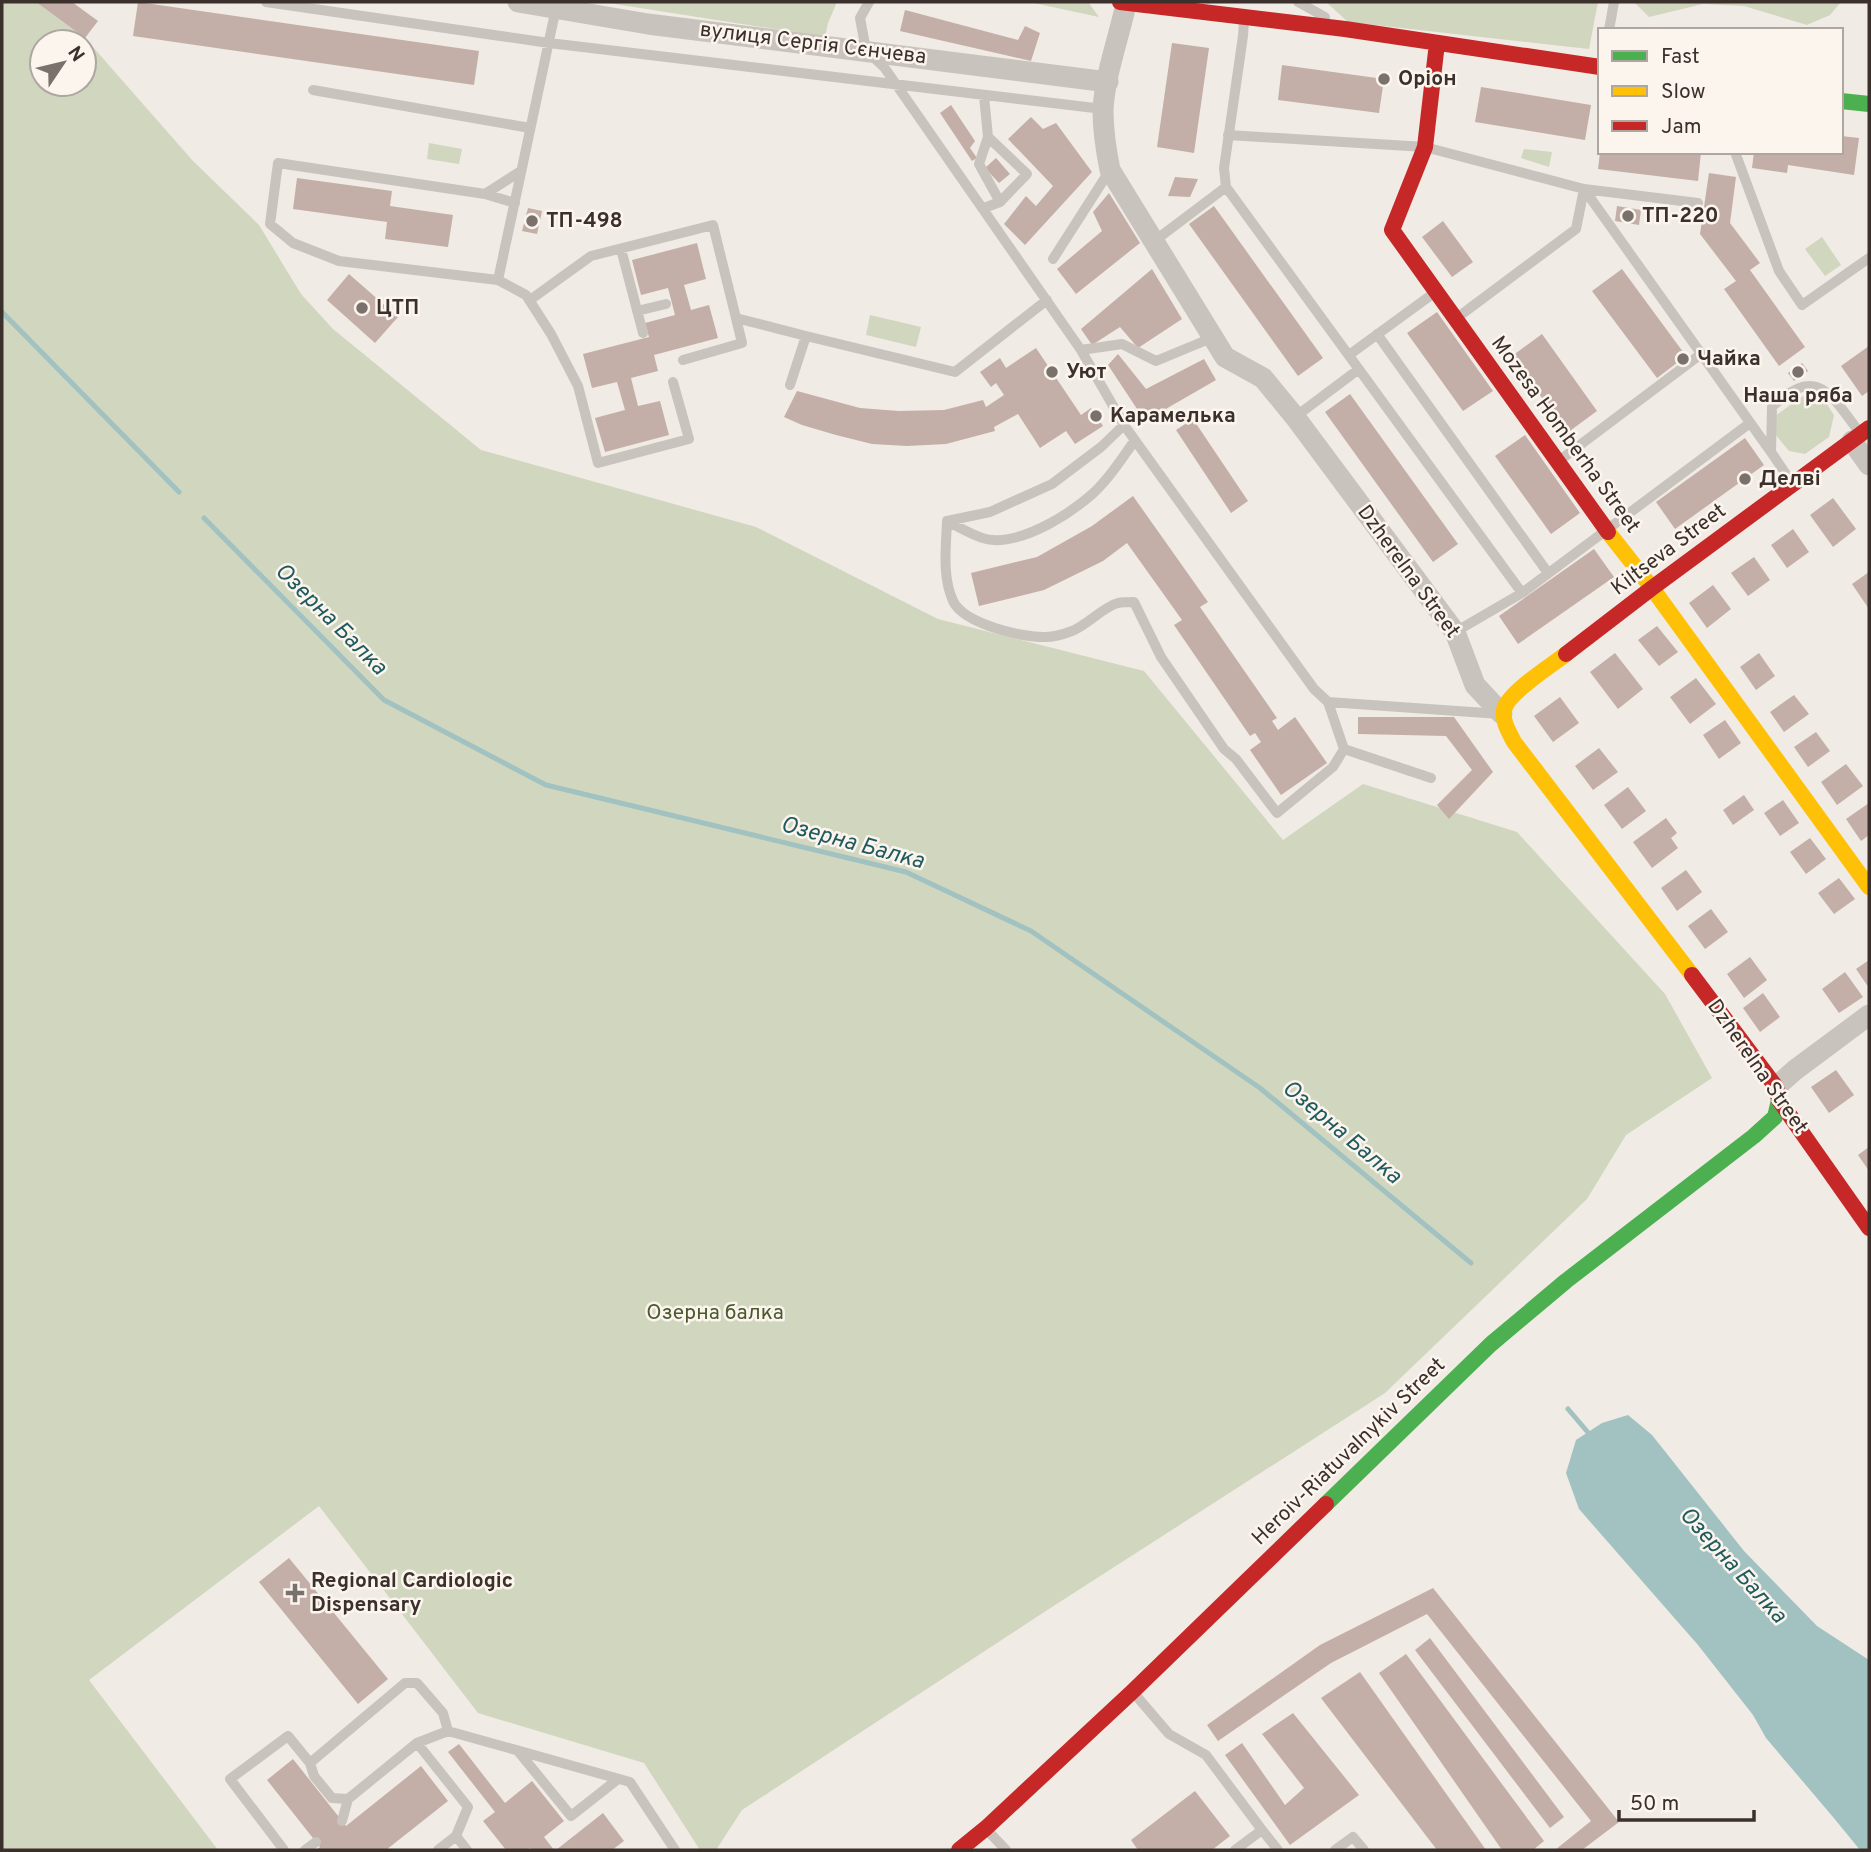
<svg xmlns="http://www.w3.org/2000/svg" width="1871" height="1852" viewBox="0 0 1871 1852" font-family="Overpass,sans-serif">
  <rect width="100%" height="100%" fill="#f0ebe5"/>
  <path fill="#d1d6bf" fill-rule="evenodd" d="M 2,2 L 36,2 L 85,38 L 193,161 L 259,225 L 301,294 L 333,329 L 481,450 L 756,527 L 938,619 L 1144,671 L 1283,840 L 1363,784 L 1517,832 L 1665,994 L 1712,1078 L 1626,1135 L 1587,1199 L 1385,1393 L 1052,1607 L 742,1810 L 716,1850 L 700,1850 L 644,1763 L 478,1713 L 319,1506 L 89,1680 L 218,1850 L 2,1850 ZM 42,42 L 84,42 L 84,84 L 42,84 Z
    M 602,2 L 837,2 L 828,23 L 825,37 Z
    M 1029,2 L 1088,2 L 1099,17 Z
    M 1326,2 L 1598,2 L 1589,49 L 1348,22 Z
    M 1634,2 L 1841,2 L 1830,15 L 1807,25 L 1744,6 L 1703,4 L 1649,17 Z
    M 429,143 L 462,149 L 459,164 L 427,159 Z
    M 1524,149 L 1552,152 L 1549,167 L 1521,158 Z
    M 1822,237 L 1841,265 L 1825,276 L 1805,249 Z
    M 870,315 L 921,327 L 916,347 L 866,335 Z
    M 1803,396 L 1824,400 L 1834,415 L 1829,437 L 1805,454 L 1789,451 L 1775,434 L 1775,416 Z"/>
  <path fill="#a1c2c1" d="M 1628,1415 L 1652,1435 L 1744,1551 L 1817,1626 L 1869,1660 L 1869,1850 L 1860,1850 L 1833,1817 L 1766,1738 L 1753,1715 L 1698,1645 L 1579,1509 L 1566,1473 L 1576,1440 L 1602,1423 Z"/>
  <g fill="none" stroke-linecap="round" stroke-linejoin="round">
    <path stroke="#a1c2c1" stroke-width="5" d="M 2,312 L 179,492
      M 204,518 L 384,700 L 546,785 L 906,872 L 1031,931 L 1260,1088 L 1471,1263
      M 1568,1409 L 1591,1436"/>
  </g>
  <path fill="#c3afa7" d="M 36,2 L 72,2 L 98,21 L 85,38 Z
    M 138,2 L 479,51 L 474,85 L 133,36 Z
    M 905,10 L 1018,40 L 1025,26 L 1040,33 L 1031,61 L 900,31 Z
    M 1172,43 L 1209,48 L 1194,153 L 1157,147 Z
    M 1282,65 L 1384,79 L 1379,113 L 1278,100 Z
    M 1481,87 L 1591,105 L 1585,140 L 1475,122 Z
    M 951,105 L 975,141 L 970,148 L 977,158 L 972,161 L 940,113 Z
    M 1031,117 L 1043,129 L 1056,123 L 1092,172 L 1025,245 L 1004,224 L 1026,196 L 1036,206 L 1053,186 L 1008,139 Z
    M 1841,136 L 1859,138 L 1854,175 L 1788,165 L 1787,173 L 1752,168 L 1754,152 L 1841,152 Z
    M 1600,152 L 1701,152 L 1698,181 L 1598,169 Z
    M 996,158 L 1010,174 L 999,183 L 985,168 Z
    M 1709,173 L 1736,177 L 1730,223 L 1760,263 L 1750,270 L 1805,347 L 1779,366 L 1724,289 L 1736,281 L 1700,234 Z
    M 1175,177 L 1198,179 L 1190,197 L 1168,196 Z
    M 297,178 L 392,191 L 390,206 L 453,215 L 448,247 L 385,239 L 387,222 L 293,209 Z
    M 1109,193 L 1140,243 L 1076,294 L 1057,269 L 1102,231 L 1093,212 Z
    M 1214,206 L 1323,358 L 1298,376 L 1189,224 Z
    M 1617,206 L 1641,210 L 1639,225 L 1615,221 Z
    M 528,208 L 542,211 L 537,234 L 522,231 Z
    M 1443,221 L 1473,262 L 1452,277 L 1422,237 Z
    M 697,243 L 706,279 L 684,285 L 691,310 L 709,305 L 718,338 L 654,355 L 658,371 L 631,378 L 638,406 L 660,401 L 669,435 L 605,452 L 595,418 L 625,410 L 617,382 L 592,388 L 583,354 L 649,337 L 645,323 L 675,315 L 668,288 L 641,295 L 632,260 Z
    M 1152,269 L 1182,319 L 1138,348 L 1120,327 L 1092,345 L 1081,329 Z
    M 1622,269 L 1686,356 L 1657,378 L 1592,291 Z
    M 349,274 L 398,317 L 375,343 L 327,300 Z
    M 1437,312 L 1493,391 L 1463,411 L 1407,333 Z
    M 1542,334 L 1597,411 L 1567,433 L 1512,356 Z
    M 1869,346 L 1869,391 L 1862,396 L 1841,366 Z
    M 1036,348 L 1081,415 L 1091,408 L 1103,426 L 1075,444 L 1066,431 L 1040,448 L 1018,414 L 994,427 L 995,431 L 946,444 L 907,446 L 872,444 L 836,435 L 802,425 L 784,417 L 797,391 L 860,408 L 899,411 L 944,410 L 983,400 L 986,407 L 1004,395 L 996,383 L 991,387 L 980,372 L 1000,358 L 1006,368 Z
    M 1118,354 L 1146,389 L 1204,359 L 1216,380 L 1145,421 L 1108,365 Z
    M 1802,363 L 1808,371 L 1794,381 L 1788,373 Z
    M 1350,394 L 1458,544 L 1433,562 L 1325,412 Z
    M 1193,419 L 1248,501 L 1231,513 L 1176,430 Z
    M 1525,435 L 1580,513 L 1551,534 L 1495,456 Z
    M 1745,438 L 1764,465 L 1675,529 L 1656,502 Z
    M 1133,496 L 1208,602 L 1200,607 L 1277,718 L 1272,721 L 1278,730 L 1295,717 L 1327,763 L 1281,795 L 1250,750 L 1261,742 L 1255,733 L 1250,736 L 1174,625 L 1182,620 L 1127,543 L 1103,561 L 1044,590 L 979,606 L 971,573 L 1037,557 L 1092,526 Z
    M 1833,498 L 1856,529 L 1833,547 L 1810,515 Z
    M 1793,529 L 1809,552 L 1787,568 L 1771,545 Z
    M 1594,549 L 1614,577 L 1518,644 L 1499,616 Z
    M 1754,557 L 1770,580 L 1748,596 L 1731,573 Z
    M 1869,572 L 1869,609 L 1852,584 Z
    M 1713,585 L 1731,609 L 1707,628 L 1689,603 Z
    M 1657,626 L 1678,652 L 1659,666 L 1638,640 Z
    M 1615,653 L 1643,689 L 1618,709 L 1590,672 Z
    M 1759,653 L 1775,676 L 1756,690 L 1740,667 Z
    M 1696,678 L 1716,704 L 1690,724 L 1670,697 Z
    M 1794,695 L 1809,714 L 1784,732 L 1770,712 Z
    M 1560,697 L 1579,723 L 1553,742 L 1534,716 Z
    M 1358,717 L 1454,717 L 1493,772 L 1449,819 L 1437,805 L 1472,770 L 1446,736 L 1358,734 Z
    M 1725,720 L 1741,743 L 1719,759 L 1703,735 Z
    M 1816,732 L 1830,751 L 1808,767 L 1794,747 Z
    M 1599,748 L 1618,772 L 1593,790 L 1575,766 Z
    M 1846,764 L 1863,786 L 1837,805 L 1821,782 Z
    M 1628,787 L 1646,811 L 1622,829 L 1604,805 Z
    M 1744,795 L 1754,810 L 1733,825 L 1723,810 Z
    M 1783,800 L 1799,823 L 1780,836 L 1764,813 Z
    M 1869,803 L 1869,835 L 1861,841 L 1846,819 Z
    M 1666,818 L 1677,833 L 1671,838 L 1678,848 L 1652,868 L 1633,842 Z
    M 1810,838 L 1826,859 L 1806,874 L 1790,852 Z
    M 1686,870 L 1702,892 L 1677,911 L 1661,888 Z
    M 1839,878 L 1855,899 L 1834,914 L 1818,893 Z
    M 1711,909 L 1728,932 L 1705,949 L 1688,926 Z
    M 1750,957 L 1767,980 L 1744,998 L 1727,974 Z
    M 1869,960 L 1869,988 L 1856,969 Z
    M 1845,972 L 1863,997 L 1839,1013 L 1822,989 Z
    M 1763,993 L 1780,1017 L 1760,1032 L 1743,1008 Z
    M 1836,1070 L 1854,1095 L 1829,1113 L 1811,1087 Z
    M 1869,1147 L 1869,1171 L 1858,1155 Z
    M 289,1558 L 388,1679 L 358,1704 L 259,1582 Z
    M 1433,1588 L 1619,1822 L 1582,1850 L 1555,1850 L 1591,1821 L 1427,1614 L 1331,1663 L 1218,1741 L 1207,1725 L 1320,1645 Z
    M 1430,1638 L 1564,1817 L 1550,1828 L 1415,1650 Z
    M 1406,1654 L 1544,1841 L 1533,1850 L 1502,1850 L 1379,1673 Z
    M 1360,1672 L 1486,1850 L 1437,1850 L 1321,1698 Z
    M 1293,1713 L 1359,1795 L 1290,1845 L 1225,1755 L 1242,1743 L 1285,1805 L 1304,1788 L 1262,1734 Z
    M 459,1744 L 505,1803 L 532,1781 L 564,1821 L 544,1837 L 554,1850 L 532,1850 L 530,1848 L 527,1850 L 506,1850 L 483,1821 L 495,1812 L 448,1752 Z
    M 293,1759 L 346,1826 L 421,1766 L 448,1801 L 386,1850 L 316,1850 L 320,1847 L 267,1780 Z
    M 1195,1791 L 1230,1836 L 1212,1850 L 1138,1850 L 1131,1840 Z
    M 603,1813 L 624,1841 L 612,1850 L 556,1850 Z"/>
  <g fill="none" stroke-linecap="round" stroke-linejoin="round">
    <path stroke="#c9c3be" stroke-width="10" d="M 266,2 L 549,43 L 1103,109
      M 869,2 L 860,18 L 866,50 L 884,67 L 1081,350 L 1124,425 L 1314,689 L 1328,702 L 1500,714
      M 1298,2 L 1325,17
      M 1609,30 L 1614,2
      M 313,90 L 530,128
      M 1228,135 L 1425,147 L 1584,189 L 1576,229 L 1458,317
      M 988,137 L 979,164 L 1000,202
      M 1735,152 L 1779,271 L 1802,305 L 1869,258
      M 1226,187 L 1522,593 L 1455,632
      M 1584,189 L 1771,452
      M 1584,189 L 1698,203
      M 485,194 L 521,171
      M 515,203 L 485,194 L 278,163 L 270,224 L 293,243 L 339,261 L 498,280 L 519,182 L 556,8
      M 984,208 L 1000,202 L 1027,174 L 988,137 L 984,96
      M 1153,242 L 1226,187 L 1224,168 L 1243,36 L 1244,20
      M 621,249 L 643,333
      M 1053,259 L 1110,170
      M 498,280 L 526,295 L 551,334 L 578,386 L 598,463 L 689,439 L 673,382
      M 530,300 L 591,256 L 713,225 L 736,318 L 806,336
      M 637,311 L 666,304
      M 1377,334 L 1548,573
      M 1081,350 L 1122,344 L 1156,361 L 1214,337
      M 1349,355 L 1434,293
      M 683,360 L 742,343 L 736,318
      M 790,385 L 806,336 L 955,372 L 1047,300
      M 1295,417 L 1359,369
      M 1124,425 L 1101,447 L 1052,484 L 990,512 L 947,521 C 946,548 942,576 953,601 C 964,624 1023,638 1046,637 C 1054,637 1064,634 1072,631 C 1087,625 1103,607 1118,603 C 1123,602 1129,602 1134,602 L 1161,657 L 1224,749 L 1236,759 L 1277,813 L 1333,767 L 1344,749 L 1328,702
      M 1560,460 L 1701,354
      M 1792,483 L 1771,452 L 1772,407 C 1816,364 1831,394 1859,432
      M 947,521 C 959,527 973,536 986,539 C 1021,547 1081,509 1103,483 C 1115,470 1125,454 1135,440
      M 1522,593 L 1750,423
      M 1344,749 L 1431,778
      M 1133,1692 L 1169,1734 L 1206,1755 L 1262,1830 L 1235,1850
      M 417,1743 L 468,1807 L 456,1836 L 438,1850
      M 518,1751 L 571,1816 L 618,1779
      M 310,1763 L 314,1776 L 332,1798 L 348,1799 L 417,1743 L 448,1731
      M 342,1821 L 348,1799
      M 987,1830 L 1006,1850
      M 1262,1830 L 1278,1850
      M 456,1836 L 467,1850
      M 284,1850 L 230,1779 L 288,1736 L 310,1763 L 405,1683 L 417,1683 L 443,1713 L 448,1731 L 630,1782 L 675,1850
      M 305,1850 L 316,1842
      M 1335,1850 L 1353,1837 L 1364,1850"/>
    <path stroke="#c9c3be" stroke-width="21" d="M 518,2 L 648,24 L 1108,82
      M 1126,4 C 1119,37 1104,78 1103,111 C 1103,131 1106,150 1110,170 L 1225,357 L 1263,378 L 1295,417 L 1455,632 L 1475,685 L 1502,714
      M 1852,441 L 1869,465
      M 1776,1087 L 1795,1070 L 1869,1015"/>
    <path stroke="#4caf50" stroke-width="16" d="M 1841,101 L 1869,104
      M 1326,1504 L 1491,1344 L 1566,1281 L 1754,1136 L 1775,1117 L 1779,1100"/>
    <path stroke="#ffc107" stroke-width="16" d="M 1608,532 L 1652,588 L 1869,887
      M 1566,654 C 1551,666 1507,693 1504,710 C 1502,721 1509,732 1514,742 L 1692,975"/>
    <path stroke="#c62828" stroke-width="16" d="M 1120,2 L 1345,29 L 1600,67
      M 1437,43 L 1425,147 L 1392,230 L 1608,532
      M 1566,654 L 1652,588 L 1869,428
      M 1692,975 L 1776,1087 L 1779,1100 L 1869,1228
      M 959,1850 L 986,1828 L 1132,1692 L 1326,1504"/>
  </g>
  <g fill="#7a716c" stroke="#fbf5ee" stroke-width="2.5">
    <circle cx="1384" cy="79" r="7"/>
    <circle cx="1628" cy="216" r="7"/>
    <circle cx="532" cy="221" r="7"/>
    <circle cx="362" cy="308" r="7"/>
    <circle cx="1683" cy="359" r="7"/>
    <circle cx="1052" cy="372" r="7"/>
    <circle cx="1798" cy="372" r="7"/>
    <circle cx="1096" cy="416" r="7"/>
    <circle cx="1745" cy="479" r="7"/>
    <path d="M291.5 1582.5h7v7h7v7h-7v7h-7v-7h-7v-7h7z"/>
  </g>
  <g text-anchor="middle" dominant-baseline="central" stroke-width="5" stroke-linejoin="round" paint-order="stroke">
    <g font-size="21" fill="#3b302b" stroke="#fbf5ee">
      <text transform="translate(813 44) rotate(7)">вулиця Сергія Сєнчева</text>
      <text transform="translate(1565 435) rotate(54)">Mozesa Homberha Street</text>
      <text transform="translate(1669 550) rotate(-37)">Kiltseva Street</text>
      <text transform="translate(1408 572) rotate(54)">Dzherelna Street</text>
      <text transform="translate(1757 1067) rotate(55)">Dzherelna Street</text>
      <text transform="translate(1349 1452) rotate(-44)">Heroiv-Riatuvalnykiv Street</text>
    </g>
    <g font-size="21" font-weight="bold" fill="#3b302b" stroke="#fbf5ee" text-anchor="start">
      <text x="1398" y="79">Оріон</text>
      <text x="1642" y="216">ТП-220</text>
      <text x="546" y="221">ТП-498</text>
      <text x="376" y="308">ЦТП</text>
      <text x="1697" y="359">Чайка</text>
      <text x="1066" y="372">Уют</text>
      <text x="1798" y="396" text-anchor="middle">Наша ряба</text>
      <text x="1110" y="416">Карамелька</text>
      <text x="1759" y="479">Делві</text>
      <text x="311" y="1581">Regional Cardiologic<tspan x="311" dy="24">Dispensary</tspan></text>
    </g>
    <g font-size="21" fill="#4a5a2e" stroke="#fbf5ee">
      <text x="715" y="1313">Озерна балка</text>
    </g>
    <g font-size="23" font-style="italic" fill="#1f5a5e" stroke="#fbf5ee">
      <text transform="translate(330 620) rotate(45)">Озерна Балка</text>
      <text transform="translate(852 844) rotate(15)">Озерна Балка</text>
      <text transform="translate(1341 1133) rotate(40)">Озерна Балка</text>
      <text transform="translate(1732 1566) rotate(48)">Озерна Балка</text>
    </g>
  </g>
  <rect width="1871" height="1852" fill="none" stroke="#3b302b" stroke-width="7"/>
  <rect x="1598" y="28" width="245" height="126" fill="#fbf5ee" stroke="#aea6a0" stroke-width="2"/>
  <rect x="1612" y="51" width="35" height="10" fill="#4caf50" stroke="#aea6a0" stroke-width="2"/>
  <text x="1661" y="63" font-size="21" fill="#3b302b">Fast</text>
  <rect x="1612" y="86" width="35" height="10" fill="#ffc107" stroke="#aea6a0" stroke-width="2"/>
  <text x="1661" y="98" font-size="21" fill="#3b302b">Slow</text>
  <rect x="1612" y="121" width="35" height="10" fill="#c62828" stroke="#aea6a0" stroke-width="2"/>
  <text x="1661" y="133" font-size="21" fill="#3b302b">Jam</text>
  <g transform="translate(63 63) rotate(55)"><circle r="33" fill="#fbf5ee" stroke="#aea6a0" stroke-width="2"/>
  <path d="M0-5L12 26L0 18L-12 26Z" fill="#7a716c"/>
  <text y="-10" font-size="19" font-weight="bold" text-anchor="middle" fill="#3b302b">N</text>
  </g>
  <path d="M1619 1810v10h135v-10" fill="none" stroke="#3b302b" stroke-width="3.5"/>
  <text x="1630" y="1810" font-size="21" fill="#3b302b" stroke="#fbf5ee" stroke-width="5" paint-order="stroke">50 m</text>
</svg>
